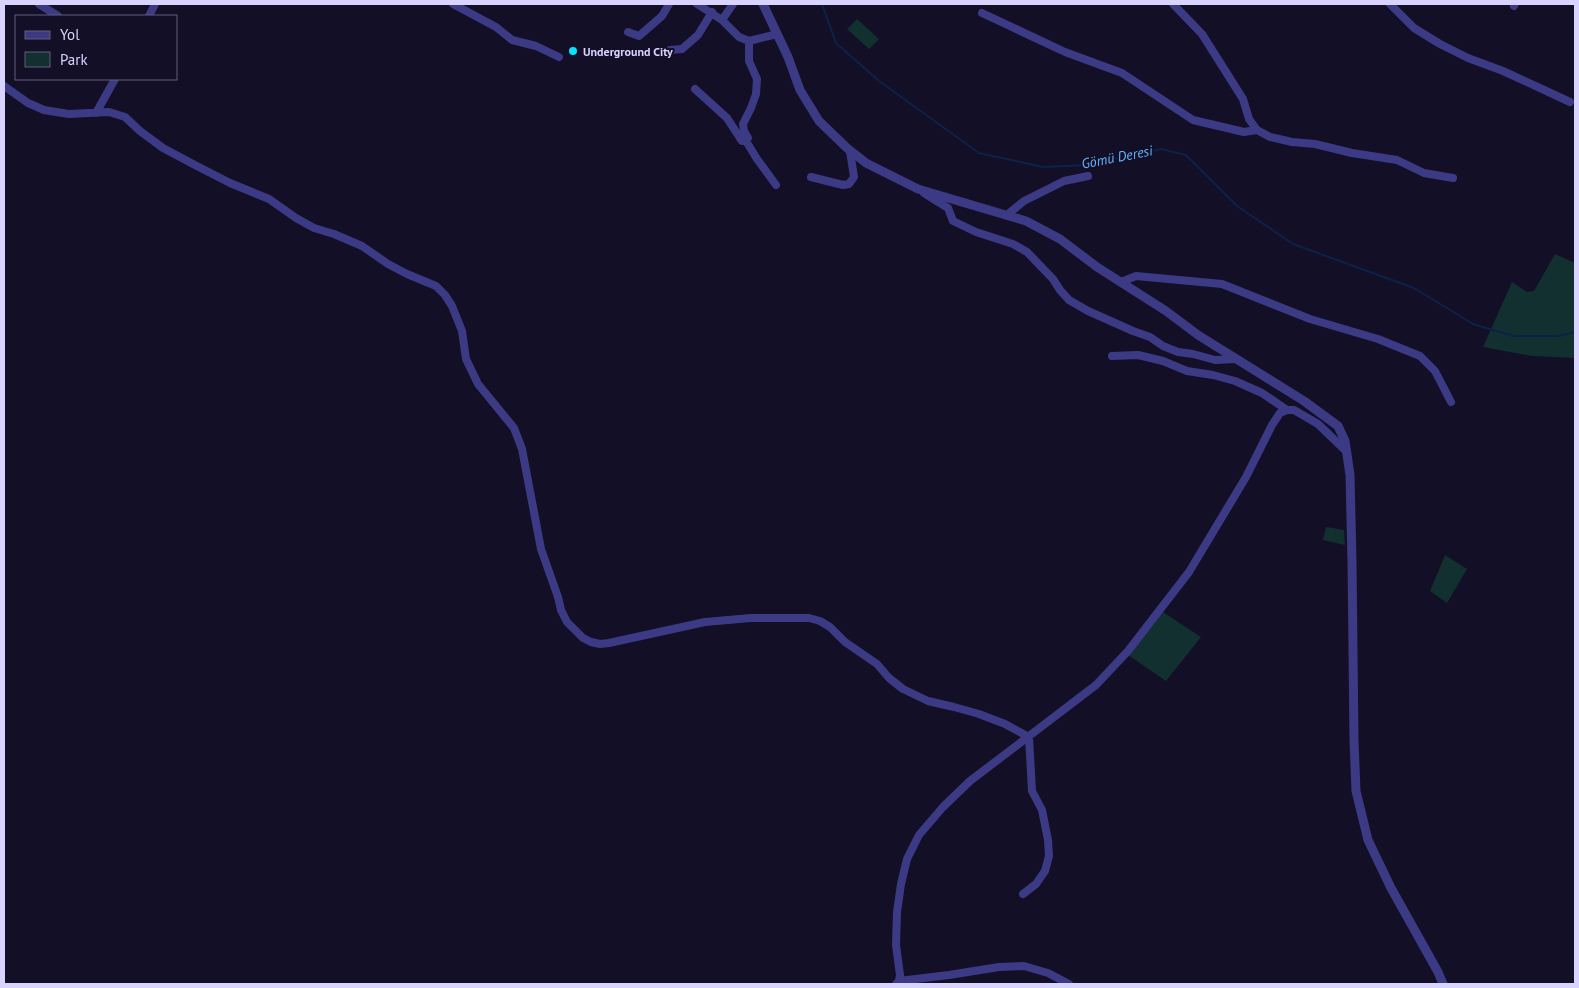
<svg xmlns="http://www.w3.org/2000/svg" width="1579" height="988" viewBox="0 0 1579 988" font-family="'PT Sans',sans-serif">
  <rect width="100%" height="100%" fill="#130f26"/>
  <path fill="#12302f" d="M 857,19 L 879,39 L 869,49 L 847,29 Z
    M 1555,254 L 1575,263 L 1575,358 L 1532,356 L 1483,347 L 1512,282 L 1527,292 L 1534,291 Z
    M 1326,527 L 1344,530 L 1345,545 L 1323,540 Z
    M 1445,555 L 1467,569 L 1447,603 L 1430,591 Z
    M 1163,612 L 1201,637 L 1166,681 L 1128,655 Z"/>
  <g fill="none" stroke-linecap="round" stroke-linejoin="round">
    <path stroke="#0c2248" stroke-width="2" d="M 822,4 L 836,43 L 879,81 L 979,153 L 1043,167 L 1087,165 L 1161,149 L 1186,155 L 1237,206 L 1293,244 L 1414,288 L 1473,324 L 1513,336 L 1559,336 L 1575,332"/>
    <path stroke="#3d3a85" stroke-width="8" d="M 39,4 L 58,16
      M 453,4 L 496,27 L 512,40 L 536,46 L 559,57
      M 697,4 L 722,20 L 739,37 L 749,41 L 777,34
      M 1173,4 L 1202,34 L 1243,99 L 1249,119 L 1257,130 L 1270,137 L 1292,142 L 1315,144 L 1352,153 L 1397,160 L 1424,173 L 1453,178
      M 1390,4 L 1414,28 L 1440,44 L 1468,58 L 1503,71 L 1570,102
      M 1514,6 L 1515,4
      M 982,13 L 1065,52 L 1122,73 L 1193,120 L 1244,132 L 1257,130
      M 149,16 L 155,4
      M 722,20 L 733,4
      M 628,32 L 639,36 L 662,16 L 669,4
      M 670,50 L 682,49 L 698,35 L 712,12
      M 4,86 L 28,103 L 44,110 L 69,114 L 109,112 L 125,117 L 140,131 L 163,148 L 193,164 L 230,183 L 269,199 L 296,218 L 314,228 L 334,234 L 362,246 L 388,264 L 407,274 L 436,286 L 445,295 L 452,306 L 462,331 L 466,359 L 478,384 L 514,428 L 522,449 L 541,549 L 558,597 L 561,610 L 567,622 L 583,638 L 591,642 L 600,644 L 609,643 L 705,622 L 751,618 L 809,618 L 820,621 L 830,627 L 845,642 L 877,664 L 889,678 L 903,689 L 928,701 L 954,707 L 979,714 L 1005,724 L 1029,737 L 1032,791 L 1042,810 L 1048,840 L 1049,856 L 1045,871 L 1036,884 L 1023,894
      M 695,89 L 727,118 L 742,141 L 746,141 L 748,138 L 744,131 L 743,124 L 751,108 L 756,94 L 757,79 L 749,61 L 749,41
      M 96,113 L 115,79
      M 746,141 L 757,159 L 776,185
      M 811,177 L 843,185 L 849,184 L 854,177 L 850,151
      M 924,193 L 948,208 L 953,221 L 976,232 L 1013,244 L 1027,252 L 1053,279 L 1060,290 L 1069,300 L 1088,311 L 1133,331 L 1150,337 L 1163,346 L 1178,352 L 1193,354 L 1215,360 L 1236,359
      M 1008,214 L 1024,201 L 1064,181 L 1088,176
      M 1121,282 L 1136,276 L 1222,284 L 1310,319 L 1378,339 L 1420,356 L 1435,371 L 1451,402
      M 1112,356 L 1138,355 L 1163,361 L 1187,371 L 1213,375 L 1235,381 L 1262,393 L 1287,410
      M 899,981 L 949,975 L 999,967 L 1024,966 L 1048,973 L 1069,984
      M 896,984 L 899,981 L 900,975 L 896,945 L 897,912 L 901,884 L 907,859 L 919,835 L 943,807 L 970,781 L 1096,685 L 1128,651 L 1189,572 L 1246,477 L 1272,425 L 1280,413 L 1287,410 L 1294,410 L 1318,424 L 1346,451"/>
    <path stroke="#3d3a85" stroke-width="9" d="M 763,4 L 788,57 L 800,90 L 819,121 L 847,148 L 866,163 L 918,189 L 1026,221 L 1060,239 L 1097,267 L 1166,311 L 1198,335 L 1304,401 L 1338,426 L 1345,441 L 1350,475 L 1352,562 L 1354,741 L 1356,791 L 1368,840 L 1391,888 L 1438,972 L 1443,984"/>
  </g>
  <circle fill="#00e5ff" stroke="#130f26" stroke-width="2" cx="573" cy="51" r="5"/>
  <g text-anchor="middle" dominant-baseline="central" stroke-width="4" stroke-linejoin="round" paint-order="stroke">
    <g font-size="12" font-weight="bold" fill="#d9d4ff" stroke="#130f26" text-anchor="start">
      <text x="583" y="51">Underground City</text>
    </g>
    <g font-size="14" font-style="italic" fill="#62b6ff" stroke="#130f26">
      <text transform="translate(1117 157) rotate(-11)">Gömü Deresi</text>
    </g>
  </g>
  <rect width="1579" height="988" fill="none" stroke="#d9d4ff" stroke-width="10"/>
  <rect x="15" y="15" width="162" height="65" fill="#130f26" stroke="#625e7d"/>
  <rect x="25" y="31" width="25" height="8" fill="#3d3a85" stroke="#625e7d"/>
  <text x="60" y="40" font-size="15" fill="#d9d4ff">Yol</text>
  <rect x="25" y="52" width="25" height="15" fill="#12302f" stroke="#625e7d"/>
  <text x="60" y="65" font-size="15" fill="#d9d4ff">Park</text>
</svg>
